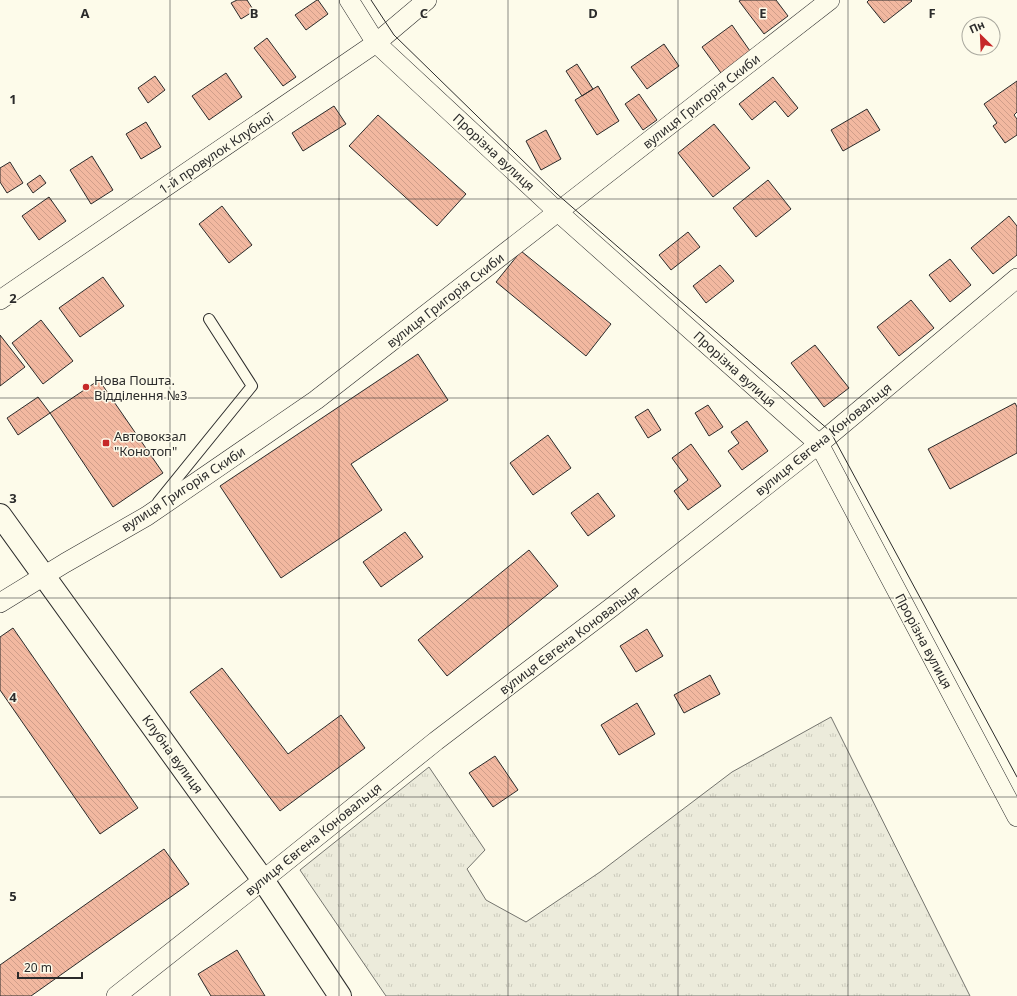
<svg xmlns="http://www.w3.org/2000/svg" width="1017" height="996" viewBox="0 0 1017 996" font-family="'Noto Sans',sans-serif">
  <defs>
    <pattern id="park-tufts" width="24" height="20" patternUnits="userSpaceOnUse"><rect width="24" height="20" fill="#ecebdb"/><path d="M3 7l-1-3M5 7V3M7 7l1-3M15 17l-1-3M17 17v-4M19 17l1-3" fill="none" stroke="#cbcabc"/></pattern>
    <pattern id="building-back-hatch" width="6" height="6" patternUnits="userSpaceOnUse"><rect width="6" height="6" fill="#f2b8a0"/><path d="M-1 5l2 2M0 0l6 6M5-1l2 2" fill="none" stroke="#d09e8a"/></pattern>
  </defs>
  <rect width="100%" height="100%" fill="#fdfbea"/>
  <path fill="url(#park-tufts)" stroke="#74746e" d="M 831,717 L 970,996 L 386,996 L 300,870 L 429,767 L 485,850 L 467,869 L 486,900 L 526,922 L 600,872 L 732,772 Z"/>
  <path fill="url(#building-back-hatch)" stroke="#2b2b2b" d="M 237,0 L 247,0 L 254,11 L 241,19 L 231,3 Z
    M 317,0 L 318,0 L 328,14 L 306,30 L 295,15 Z
    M 741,0 L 776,0 L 788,16 L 764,34 L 739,1 Z
    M 869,0 L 911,0 L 912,1 L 884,23 L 867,2 Z
    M 732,25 L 750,51 L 721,73 L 702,47 Z
    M 267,38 L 296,77 L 283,86 L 254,48 Z
    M 664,44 L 679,66 L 647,89 L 631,67 Z
    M 577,64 L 593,89 L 582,96 L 566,71 Z
    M 226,73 L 242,97 L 209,120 L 192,96 Z
    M 155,76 L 165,90 L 148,103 L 138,88 Z
    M 773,77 L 798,108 L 788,117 L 775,101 L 752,120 L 739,104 Z
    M 1017,81 L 1017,112 L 1014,115 L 1017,119 L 1017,135 L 1005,143 L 993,126 L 997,123 L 984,104 Z
    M 598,86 L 619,121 L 597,135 L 575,100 Z
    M 639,94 L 657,120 L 643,130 L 625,104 Z
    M 334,106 L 346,124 L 303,151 L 292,133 Z
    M 867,109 L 880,130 L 843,151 L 831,130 Z
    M 378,115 L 466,194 L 437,226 L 349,146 Z
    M 146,122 L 161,147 L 141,159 L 126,134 Z
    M 714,124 L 750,168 L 713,197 L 678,153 Z
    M 546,130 L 561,159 L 541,170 L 526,141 Z
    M 92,156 L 113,190 L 91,204 L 70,170 Z
    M 10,162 L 23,183 L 7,193 L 0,182 L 0,168 Z
    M 40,175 L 46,183 L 33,193 L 27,184 Z
    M 768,180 L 791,209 L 756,237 L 733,208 Z
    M 49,197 L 66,221 L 39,240 L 22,216 Z
    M 222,206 L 252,245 L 229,263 L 199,224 Z
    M 1009,216 L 1017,226 L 1017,255 L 993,274 L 971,248 Z
    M 688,232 L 700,247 L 671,270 L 659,255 Z
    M 521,251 L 611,324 L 586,356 L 496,282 Z
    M 950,259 L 971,285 L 950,302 L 929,275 Z
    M 720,265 L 734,281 L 706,303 L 693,286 Z
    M 103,277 L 124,306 L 80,337 L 59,308 Z
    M 911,300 L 934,328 L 899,356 L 877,327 Z
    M 41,320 L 73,361 L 43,384 L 12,343 Z
    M 0,335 L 25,367 L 0,386 Z
    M 815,345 L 849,388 L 824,407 L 791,363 Z
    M 418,354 L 448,400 L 351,464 L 382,510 L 281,578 L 220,486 Z
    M 99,380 L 163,473 L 113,507 L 50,413 Z
    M 38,397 L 50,413 L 18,435 L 7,418 Z
    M 1015,403 L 1017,407 L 1017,453 L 950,489 L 928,449 Z
    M 708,405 L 723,427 L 709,436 L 695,413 Z
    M 648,409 L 661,430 L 648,438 L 635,417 Z
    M 747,421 L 768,451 L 742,470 L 728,451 L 739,443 L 731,432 Z
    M 548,435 L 571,468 L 533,495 L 510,463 Z
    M 691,444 L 721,486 L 688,510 L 674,491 L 688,480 L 672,458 Z
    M 598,493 L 615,516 L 588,536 L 571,513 Z
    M 405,532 L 423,557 L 381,587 L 363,562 Z
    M 529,550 L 558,586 L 447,676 L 418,640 Z
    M 13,628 L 138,808 L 100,834 L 0,690 L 0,637 Z
    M 647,629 L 663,656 L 636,672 L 620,646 Z
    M 222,668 L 288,754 L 341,715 L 365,748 L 280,811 L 190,692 Z
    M 710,675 L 720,694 L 684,713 L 674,695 Z
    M 637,703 L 655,734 L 619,755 L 601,725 Z
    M 495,756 L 518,790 L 493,807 L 469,773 Z
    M 164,849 L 189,884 L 31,996 L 0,996 L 0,965 Z
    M 237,950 L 265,996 L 211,996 L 198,974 Z"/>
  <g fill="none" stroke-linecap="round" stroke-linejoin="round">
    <g stroke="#2b2b2b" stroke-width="12">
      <path id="lane" d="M 158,502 L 252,386 L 209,319"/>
    </g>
    <g stroke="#2b2b2b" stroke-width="20">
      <path id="street" d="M 349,0 L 376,43 L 558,212 L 819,444 L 1017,817
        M 0,300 L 376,43 L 427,0
        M 0,603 L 65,563 L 147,516 L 316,400 L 830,0
        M 116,996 L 263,880 L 436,741 L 612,607 L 819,444 L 1017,278"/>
    </g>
    <g stroke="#2b2b2b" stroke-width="24">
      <path id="primary" d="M 0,515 L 263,880 L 340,996"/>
    </g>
    <use href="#lane" stroke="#fdfbea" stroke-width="10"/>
    <use href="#street" stroke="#fdfbea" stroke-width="19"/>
    <use href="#primary" stroke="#fdfbea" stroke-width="22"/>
    <path stroke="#2b2b2b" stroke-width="1" d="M 371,0 L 394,35 L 557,194 L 830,431 L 1017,777"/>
  </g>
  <path fill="none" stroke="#2b2b2b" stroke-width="1" stroke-opacity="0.55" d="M 170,0 L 170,996M 339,0 L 339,996M 508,0 L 508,996M 678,0 L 678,996M 848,0 L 848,996M 0,199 L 1017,199M 0,398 L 1017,398M 0,598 L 1017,598M 0,797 L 1017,797"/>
  <g fill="#c62828" stroke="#fdfbea" stroke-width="1.5">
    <circle cx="86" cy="387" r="4"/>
    <rect x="102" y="439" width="8" height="8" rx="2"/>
  </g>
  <g text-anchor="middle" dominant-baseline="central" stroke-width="3" stroke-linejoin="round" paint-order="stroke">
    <g font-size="13" fill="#2b2b2b" stroke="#fdfbea">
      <text transform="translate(701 101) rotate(-38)">вулиця Григорія Скиби</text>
      <text transform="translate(494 152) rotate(43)">Прорізна вулиця</text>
      <text transform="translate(216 153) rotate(-34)">1-й провулок Клубної</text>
      <text transform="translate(445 300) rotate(-38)">вулиця Григорія Скиби</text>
      <text transform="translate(735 369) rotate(42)">Прорізна вулиця</text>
      <text transform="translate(823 439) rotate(-39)">вулиця Євгена Коновальця</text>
      <text transform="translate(183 489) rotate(-33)">вулиця Григорія Скиби</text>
      <text transform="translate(569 640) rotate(-37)">вулиця Євгена Коновальця</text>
      <text transform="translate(924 641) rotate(62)">Прорізна вулиця</text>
      <text transform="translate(173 754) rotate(54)">Клубна вулиця</text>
      <text transform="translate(313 839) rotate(-39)">вулиця Євгена Коновальця</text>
    </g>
    <g font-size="13" fill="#2b2b2b" stroke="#fdfbea" text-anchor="start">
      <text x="94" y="380">Нова Пошта.<tspan x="94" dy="15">Відділення №3</tspan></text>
      <text x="114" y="436">Автовокзал<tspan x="114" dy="15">"Конотоп"</tspan></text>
    </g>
  </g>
  <g font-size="13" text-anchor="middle" font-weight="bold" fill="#2b2b2b" stroke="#fdfbea" stroke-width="3" stroke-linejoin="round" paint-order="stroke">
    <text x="85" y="18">A</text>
    <text x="254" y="18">B</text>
    <text x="424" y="18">C</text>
    <text x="593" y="18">D</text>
    <text x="763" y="18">E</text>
    <text x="932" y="18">F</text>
    <text x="13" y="104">1</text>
    <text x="13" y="303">2</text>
    <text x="13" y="503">3</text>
    <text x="13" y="702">4</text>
    <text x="13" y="901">5</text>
  </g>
  <g transform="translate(981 36) rotate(336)"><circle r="19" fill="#fdfbea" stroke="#a9a89e"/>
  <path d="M0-3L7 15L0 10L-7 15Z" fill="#c62828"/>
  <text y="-6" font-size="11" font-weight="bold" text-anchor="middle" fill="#2b2b2b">Пн</text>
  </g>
  <path d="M18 972v6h64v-6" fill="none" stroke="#2b2b2b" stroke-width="2"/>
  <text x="24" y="972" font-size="12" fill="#2b2b2b" stroke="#fdfbea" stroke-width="3" paint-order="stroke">20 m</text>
</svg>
